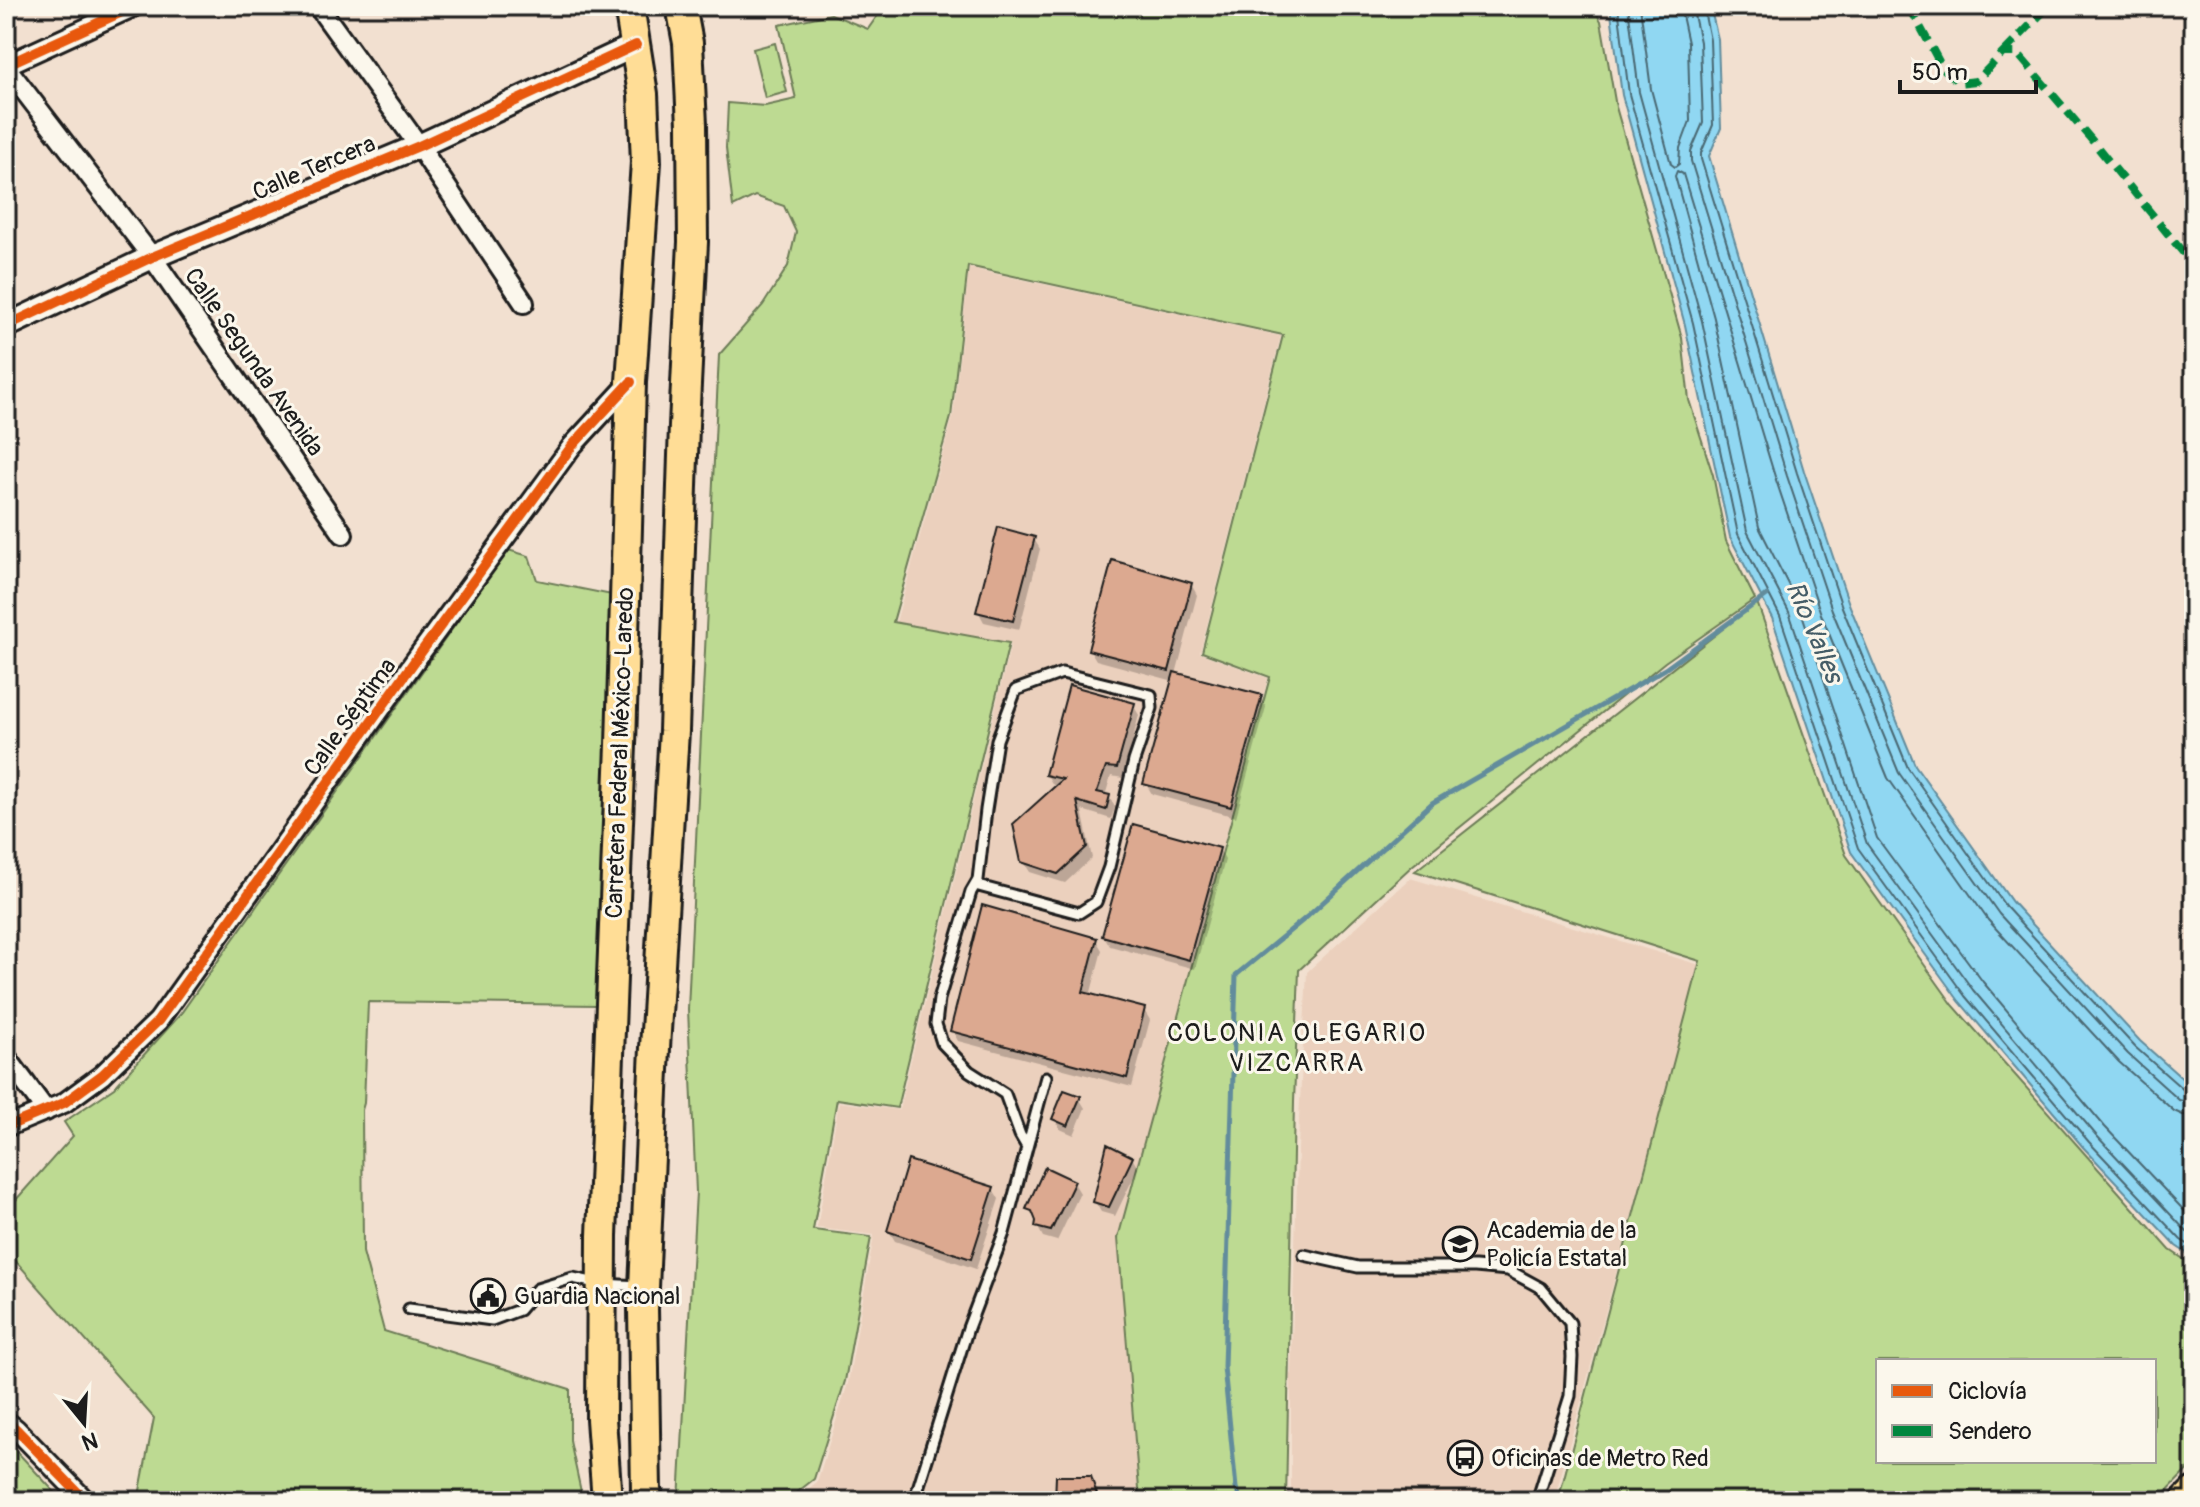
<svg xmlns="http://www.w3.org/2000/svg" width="2200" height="1507" viewBox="0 0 2200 1507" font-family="Pangolin,sans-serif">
  <rect width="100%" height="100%" fill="#f2e0d0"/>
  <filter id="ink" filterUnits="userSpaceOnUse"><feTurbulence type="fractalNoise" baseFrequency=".0125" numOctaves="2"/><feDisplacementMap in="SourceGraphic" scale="16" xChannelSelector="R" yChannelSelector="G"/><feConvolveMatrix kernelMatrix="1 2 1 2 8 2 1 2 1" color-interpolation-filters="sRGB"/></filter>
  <g filter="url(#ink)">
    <path fill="#ebd0bd" d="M 969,268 L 1281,336 L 1200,653 L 1268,678 L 1118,1238 L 1139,1501 L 793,1501 L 817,1482 L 848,1383 L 874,1235 L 817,1228 L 839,1102 L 899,1110 L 1011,643 L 896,622 L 953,417 Z
      M 1410,878 L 1700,965 L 1554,1501 L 1291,1501 L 1291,1369 L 1299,1119 L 1307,972 Z"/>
    <path fill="#bdda92" stroke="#6c7b57" stroke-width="2" fill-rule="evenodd" d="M 879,6 L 1592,6 L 1601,21 L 1616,107 L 1682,338 L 1689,400 L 1713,475 L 1726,541 L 1755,599 L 1665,662 L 1412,866 L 1299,970 L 1294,1102 L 1286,1501 L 1140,1501 L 1118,1238 L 1270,677 L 1202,652 L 1283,335 L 968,266 L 951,417 L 893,622 L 1009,643 L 897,1108 L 837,1099 L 813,1230 L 871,1237 L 845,1381 L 814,1479 L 786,1501 L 679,1501 L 696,1192 L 688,1009 L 719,355 L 763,305 L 788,266 L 796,232 L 784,206 L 755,196 L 733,207 L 726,148 L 728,103 L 765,106 L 796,99 L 779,25 L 831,14 L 868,29 L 880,12 Z
      M 775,43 L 787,92 L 765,98 L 753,49 Z
      M 508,550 L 529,556 L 537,580 L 617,596 L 597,1005 L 368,1002 L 364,1103 L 362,1110 L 363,1252 L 384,1331 L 570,1389 L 570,1441 L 583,1501 L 138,1501 L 154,1418 L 6,1250 L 6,1211 L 73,1136 L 64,1122 L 114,1088 L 179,1016 Z
      M 1757,602 L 1846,855 L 1953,1005 L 2170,1250 L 2194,1266 L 2194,1463 L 2157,1501 L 1558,1501 L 1700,961 L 1415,871 ZM 1878,1361 L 2154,1361 L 2154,1461 L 1878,1461 Z
      M 6,1440 L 63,1501 L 6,1501 Z"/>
    <path fill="#90d7f2" stroke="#628c9c" stroke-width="2" d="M 1610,6 L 1710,6 L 1718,39 L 1721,128 L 1709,156 L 1804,471 L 1849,604 L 1915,765 L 2012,902 L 2140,1041 L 2194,1089 L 2194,1258 L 2176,1246 L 2083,1147 L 1959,1001 L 1851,852 L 1772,618 L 1730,537 L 1685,325 L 1622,95 Z"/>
    <path fill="#0003" d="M 1034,539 L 1040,549 L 1019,630 L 984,622 L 978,611 Z
      M 1191,584 L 1197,595 L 1176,674 L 1260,697 L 1266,707 L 1236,817 L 1152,794 L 1146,784 L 1174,681 L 1096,660 L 1090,650 Z
      M 1133,705 L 1139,715 L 1123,778 L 1111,776 L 1105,796 L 1109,797 L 1115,807 L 1111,819 L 1082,810 L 1092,858 L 1065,883 L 1030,872 L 1023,861 L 1058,786 L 1053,785 L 1047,775 Z
      M 1219,849 L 1225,860 L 1195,969 L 1110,946 L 1104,936 Z
      M 1096,940 L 1102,950 L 1090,996 L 1144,1010 L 1150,1020 L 1132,1087 L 958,1041 L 952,1030 Z
      M 1079,1098 L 1085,1108 L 1074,1135 L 1060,1129 L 1054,1118 Z
      M 1132,1158 L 1138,1168 L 1115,1216 L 1101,1212 L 1095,1202 Z
      M 1074,1183 L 1080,1193 L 1057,1241 L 1043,1237 L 1037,1226 L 1038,1221 L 1035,1219 L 1029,1209 Z
      M 993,1189 L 999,1199 L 976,1269 L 895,1241 L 889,1231 Z"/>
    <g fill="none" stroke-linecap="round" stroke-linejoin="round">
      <path stroke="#4a6772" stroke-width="2" d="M 1618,6 L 1629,94 L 1693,323 L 1738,534 L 1780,616 L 1858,848 L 1965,996 L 2089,1142 L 2181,1240 L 2194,1248
        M 1628,6 L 1639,92 L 1702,321 L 1747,531 L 1789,612 L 1867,844 L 1973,990 L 2096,1135 L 2187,1232 L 2194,1236
        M 1640,6 L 1651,89 L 1671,164 L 1675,167 L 1679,164 L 1680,148 L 1690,121 L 1688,43 L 1680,6
        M 1692,6 L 1700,42 L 1703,123 L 1691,151 L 1691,161 L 1787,476 L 1832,610 L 1899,773 L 1999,914 L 2128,1054 L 2179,1100 L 2194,1104
        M 1703,6 L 1710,40 L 1713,125 L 1701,153 L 1701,159 L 1797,473 L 1842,607 L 1908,768 L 2006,907 L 2135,1047 L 2186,1092 L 2194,1094
        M 2194,1116 L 2183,1115 L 2174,1111 L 2119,1062 L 1988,920 L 1888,778 L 1821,614 L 1776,480 L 1683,174 L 1677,171 L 1675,176 L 1714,318 L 1759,527 L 1800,608 L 1877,838 L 1983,982 L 2105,1127 L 2194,1221"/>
      <path stroke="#628c9c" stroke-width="5" d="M 1241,1501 L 1236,1488 L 1224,1367 L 1236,975 L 1308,916 L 1432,803 L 1665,669 L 1767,595"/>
    </g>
    <path fill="#dca990" stroke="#1c1c1c" stroke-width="2" d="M 998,527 L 1035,537 L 1013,621 L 976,612 Z
      M 1112,560 L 1192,583 L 1169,671 L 1088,650 Z
      M 1174,672 L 1262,695 L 1231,807 L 1143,784 Z
      M 1069,685 L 1135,703 L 1117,768 L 1106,767 L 1097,792 L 1110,795 L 1106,810 L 1077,801 L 1087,847 L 1058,874 L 1021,862 L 1013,824 L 1063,779 L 1045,775 Z
      M 1133,824 L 1220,848 L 1189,960 L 1102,936 Z
      M 982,905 L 1097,938 L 1083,992 L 1145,1008 L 1127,1078 L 950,1031 Z
      M 1064,1090 L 1081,1096 L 1068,1126 L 1052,1119 Z
      M 1107,1144 L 1133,1157 L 1109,1207 L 1093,1202 Z
      M 908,1160 L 994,1187 L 971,1259 L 887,1231 Z
      M 1045,1167 L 1075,1181 L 1051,1231 L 1035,1227 L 1036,1221 L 1032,1211 L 1026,1209 Z
      M 1056,1476 L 1091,1476 L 1099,1501 L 1055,1501 Z"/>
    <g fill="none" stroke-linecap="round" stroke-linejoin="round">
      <g stroke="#1c1c1c" stroke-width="15">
        <path id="service" d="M 975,885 L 1079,913 L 1096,902 L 1109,867 L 1134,761 L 1152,708 L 1151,695 L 1062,673 L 1016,690 L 997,740 L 986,810 L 978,880 L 971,892 L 939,999 L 936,1024 L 942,1043 L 969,1071 L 1005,1094 L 1020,1135 L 1027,1147
          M 1304,1255 L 1358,1267 L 1475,1267 L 1508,1270 L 1541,1288 L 1570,1323 L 1572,1357 L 1570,1396 L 1537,1501
          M 409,1309 L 492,1320 L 519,1310 L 537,1289 L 573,1278 L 601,1284 L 640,1286
          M 914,1501 L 968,1328 L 1004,1233 L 1046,1077"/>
      </g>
      <g stroke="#1c1c1c" stroke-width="24">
        <path id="minor" d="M 318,6 L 419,146 L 524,303
          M 6,65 L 135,6
          M 6,67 L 152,257 L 343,534
          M 6,1057 L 46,1111
          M 6,1127 L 64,1103 L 102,1075 L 158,1021 L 419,655 L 572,446 L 631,382
          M 6,1421 L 16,1429 L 86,1501"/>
      </g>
      <g stroke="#1c1c1c" stroke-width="28">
        <path id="tertiary" d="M 6,326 L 152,257 L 419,146 L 636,45"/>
      </g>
      <g stroke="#1c1c1c" stroke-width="34">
        <path id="primary" d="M 607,1501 L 601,1419 L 602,1236 L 621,745 L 631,382 L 646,162 L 643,94 L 629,6
          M 649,1501 L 646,1491 L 643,1309 L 655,1048 L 674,731 L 684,425 L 693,242 L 692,125 L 688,43 L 681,6
          M 2185,1501 L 2194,1492"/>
      </g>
      <use href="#service" stroke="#fbf7ec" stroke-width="9"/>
      <use href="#minor" stroke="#fbf7ec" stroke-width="18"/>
      <use href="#tertiary" stroke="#fbf7ec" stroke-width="22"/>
      <use href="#primary" stroke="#ffdd96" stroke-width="28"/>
      <path stroke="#00873e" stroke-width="8" stroke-dasharray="16 8" stroke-linecap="butt" d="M 1909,6 L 1942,67 L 1959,83 L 1976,81 L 2003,53 L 2017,53 L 2090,138 L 2194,266
        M 2003,53 L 2049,6"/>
      <g stroke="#fbf7ec" stroke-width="15">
        <path id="cycleway" d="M 6,65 L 135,6
          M 6,326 L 152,257 L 419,146 L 636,45
          M 6,1127 L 64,1103 L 102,1075 L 158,1021 L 419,655 L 572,446 L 631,382
          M 6,1421 L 16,1429 L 86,1501"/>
      </g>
      <use href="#cycleway" stroke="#e8590c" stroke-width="10"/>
    </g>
  </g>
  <defs>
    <g id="university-ring" transform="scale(1.8)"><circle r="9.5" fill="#fbf7ec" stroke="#1c1c1c" stroke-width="1.5"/><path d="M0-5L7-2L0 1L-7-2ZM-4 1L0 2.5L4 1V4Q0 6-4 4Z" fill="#1c1c1c"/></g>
    <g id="civic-ring" transform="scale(1.8)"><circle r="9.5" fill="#fbf7ec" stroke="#1c1c1c" stroke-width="1.5"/><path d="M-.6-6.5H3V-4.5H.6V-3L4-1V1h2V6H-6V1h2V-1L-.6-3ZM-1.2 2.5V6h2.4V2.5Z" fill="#1c1c1c"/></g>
    <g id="bus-ring" transform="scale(1.8)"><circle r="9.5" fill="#fbf7ec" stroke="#1c1c1c" stroke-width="1.5"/><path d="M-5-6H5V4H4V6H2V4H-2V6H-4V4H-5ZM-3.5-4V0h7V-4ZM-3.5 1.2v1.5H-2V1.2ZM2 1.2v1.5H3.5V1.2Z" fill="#1c1c1c"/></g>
  </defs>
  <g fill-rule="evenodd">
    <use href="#university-ring" x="1460" y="1244"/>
    <use href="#civic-ring" x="488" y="1296"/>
    <use href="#bus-ring" x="1465" y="1458"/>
  </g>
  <g text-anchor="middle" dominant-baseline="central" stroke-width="6" stroke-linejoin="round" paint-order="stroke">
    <g font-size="24" fill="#1c1c1c" stroke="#fbf7ec">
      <text transform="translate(314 168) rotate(-23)">Calle Tercera</text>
      <text transform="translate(254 362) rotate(55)">Calle Segunda Avenida</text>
      <text transform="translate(350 717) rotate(-54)">Calle Séptima</text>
      <text transform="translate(620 753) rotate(-88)">Carretera Federal México-Laredo</text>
    </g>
    <g font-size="24" fill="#1c1c1c" stroke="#fbf7ec" text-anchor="start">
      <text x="1486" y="1230">Academia de la<tspan x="1486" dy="28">Policía Estatal</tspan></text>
      <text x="514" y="1296">Guardia Nacional</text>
      <text x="1491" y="1458">Oficinas de Metro Red</text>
    </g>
    <g font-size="26" font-style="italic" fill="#455d67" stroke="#fbf7ec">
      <text transform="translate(1814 632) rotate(67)">Río Valles</text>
    </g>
    <g font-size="26" letter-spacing="2" fill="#1c1c1c" stroke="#fbf7ec">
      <text x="1297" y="1033">COLONIA OLEGARIO<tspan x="1297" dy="30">VIZCARRA</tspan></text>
    </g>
  </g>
  <rect width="2200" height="1507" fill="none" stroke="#fbf7ec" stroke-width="32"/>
  <rect x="16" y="16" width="2168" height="1475" fill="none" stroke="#1c1c1c" stroke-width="3" filter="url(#ink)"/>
  <rect x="1876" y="1359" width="280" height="104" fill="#fbf7ec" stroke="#a29f99" stroke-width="2"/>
  <rect x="1892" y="1385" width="40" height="12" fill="#e8590c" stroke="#a29f99" stroke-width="2"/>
  <text x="1948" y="1399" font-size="24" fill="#1c1c1c">Ciclovía</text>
  <rect x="1892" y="1425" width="40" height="12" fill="#00873e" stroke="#a29f99" stroke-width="2"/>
  <text x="1948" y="1439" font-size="24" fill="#1c1c1c">Sendero</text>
  <g transform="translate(84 1423) rotate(162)" stroke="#fbf7ec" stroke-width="6" paint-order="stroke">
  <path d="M0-6L14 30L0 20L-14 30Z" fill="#1c1c1c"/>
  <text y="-12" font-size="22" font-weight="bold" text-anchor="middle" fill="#1c1c1c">N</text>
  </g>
  <path d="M1900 80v12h136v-12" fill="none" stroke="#1c1c1c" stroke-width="4"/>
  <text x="1912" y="80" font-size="24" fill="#1c1c1c" stroke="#fbf7ec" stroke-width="6" paint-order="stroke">50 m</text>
</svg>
